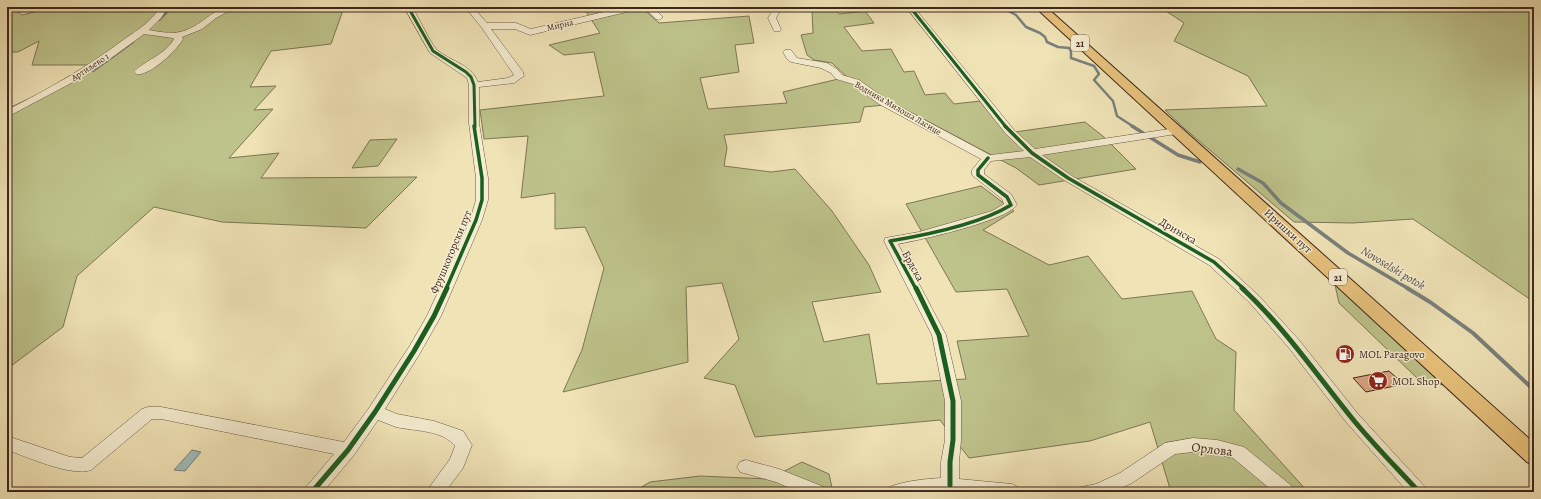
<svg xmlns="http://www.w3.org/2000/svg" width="1541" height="499" viewBox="0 0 1541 499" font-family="Alegreya,serif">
  <rect width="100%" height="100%" fill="#f0e4b7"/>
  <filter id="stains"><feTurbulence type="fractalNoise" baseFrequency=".005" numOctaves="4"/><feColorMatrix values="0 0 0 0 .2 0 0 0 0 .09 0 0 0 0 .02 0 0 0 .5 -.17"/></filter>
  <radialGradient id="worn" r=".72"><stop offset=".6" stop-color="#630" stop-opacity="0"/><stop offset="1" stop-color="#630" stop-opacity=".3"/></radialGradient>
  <path fill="#bec38b" stroke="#7e7555" d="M 7,7 L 12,7 L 22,15 L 55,7 L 365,7 L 343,10 L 331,44 L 271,51 L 250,87 L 276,86 L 254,110 L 273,109 L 229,158 L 279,153 L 261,178 L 417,177 L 366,228 L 222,222 L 154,207 L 77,276 L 63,327 L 7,369 L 7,109 L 43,92 L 88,65 L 32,65 L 39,41 L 18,52 L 7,52 Z
    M 583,7 L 641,7 L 659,23 L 749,16 L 754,43 L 735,45 L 739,72 L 700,78 L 708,109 L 787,103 L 783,92 L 847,77 L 832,63 L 814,60 L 807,55 L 801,35 L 813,33 L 812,10 L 798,7 L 834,7 L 839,14 L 865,11 L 874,23 L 844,27 L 862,51 L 891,49 L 904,72 L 914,71 L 925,95 L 945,93 L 954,104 L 989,100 L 1015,132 L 1085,122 L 1104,137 L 1136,169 L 1039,185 L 1016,168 L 895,104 L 864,107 L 860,122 L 724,135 L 727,148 L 724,166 L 771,172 L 795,169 L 832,211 L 869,265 L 881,292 L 812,302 L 824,342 L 869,334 L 877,384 L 966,379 L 957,341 L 1029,336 L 1007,289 L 956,292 L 906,204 L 981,186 L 1014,211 L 983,230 L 1049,265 L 1088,256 L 1122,299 L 1192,291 L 1216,339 L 1236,352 L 1234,410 L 1308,492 L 1171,492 L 1150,422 L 1090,441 L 969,458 L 940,420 L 755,437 L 735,385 L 704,378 L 739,339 L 722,283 L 686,287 L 688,362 L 563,392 L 582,350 L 604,268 L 585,227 L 555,229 L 555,193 L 521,198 L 528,136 L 484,139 L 480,110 L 604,96 L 594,52 L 564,55 L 549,45 L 600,33 Z
    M 1160,7 L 1534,7 L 1534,302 L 1413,219 L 1353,223 L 1294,222 L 1184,128 L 1165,110 L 1267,106 L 1248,76 L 1174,41 L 1184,23 Z
    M 397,139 L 378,166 L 352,168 L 370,140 Z
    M 1333,276 L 1454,388 L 1417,378 L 1339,303 Z
    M 802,462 L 829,474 L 833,492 L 633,492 L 650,482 L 700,476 L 769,479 Z"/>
  <path fill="#a0bcba" stroke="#79807c" d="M 192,450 L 201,452 L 185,471 L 174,470 Z"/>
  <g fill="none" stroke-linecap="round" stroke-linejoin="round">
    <path stroke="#79807c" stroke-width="2.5" d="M 1001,7 L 1016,15 L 1026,27 L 1040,33 L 1045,37 L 1047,42 L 1058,47 L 1069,48 L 1071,51 L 1071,58 L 1094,66 L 1099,74 L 1094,80 L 1113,101 L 1117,116 L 1134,127
      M 159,20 L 172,7
      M 93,71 L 133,42"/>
    <path stroke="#79807c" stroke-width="3.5" d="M 1132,126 L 1178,155 L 1200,162
      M 1238,169 L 1263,183 L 1281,203 L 1348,253 L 1409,289"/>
    <path stroke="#79807c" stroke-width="4" d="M 1407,288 L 1430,302 L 1473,333 L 1534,390"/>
  </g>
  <path fill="#dba481" stroke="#3e271f" d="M 1389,371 L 1404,384 L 1366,392 L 1353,378 Z"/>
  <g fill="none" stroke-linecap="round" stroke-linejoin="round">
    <g stroke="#6a5645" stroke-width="1">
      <path id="minor" d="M 160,7 L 168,7 L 161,18 L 149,30 C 160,32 170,34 180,32 C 203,27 210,7 236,7 L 216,18 L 202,29 L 182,37 L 183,39 C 177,50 149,77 136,74 L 134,72 C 145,60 164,56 174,39 L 173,38 L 144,34 L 107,61 L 75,81 L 7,117 L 7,110 C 49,89 89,66 126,38 C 139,29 152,21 160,7 Z
        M 404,7 L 412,7 C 418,16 431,44 437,50 C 450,61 471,64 478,82 L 508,78 L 514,75 L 482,28 L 465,7 L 473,7 L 487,23 L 516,23 L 531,29 L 625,7 L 640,7 L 639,9 L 530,35 L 515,29 L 491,29 L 523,72 L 524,76 L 514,83 L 479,87 L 479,123 L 488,178 L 488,200 L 482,220 L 441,316 L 419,355 L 385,409 L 397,414 L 434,421 L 463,431 L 472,445 L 463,468 L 445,492 L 426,492 L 450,459 L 455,446 C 443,430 414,431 396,427 C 390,425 384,422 378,420 L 354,455 L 323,492 L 303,492 L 306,487 L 334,454 L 161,419 L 152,419 L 91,470 C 71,477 28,457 7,450 L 7,436 L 70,457 L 82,458 L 142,409 L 148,407 L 161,407 L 344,442 L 369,408 L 409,347 L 427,316 L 453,259 L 470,220 L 476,200 L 476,178 L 469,123 L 469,85 L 467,78 L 430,53 Z
        M 644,7 L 653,7 L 663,17 L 659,20 L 656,19 Z
        M 770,7 L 778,7 L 779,13 L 776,18 L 781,29 L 780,31 L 774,31 L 768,18 L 771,13 Z
        M 906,7 L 914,7 L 1014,130 L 1035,149 L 1176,128 L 1180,129 L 1181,131 L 1176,134 L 1042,155 L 1072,176 L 1219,259 L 1259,296 L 1299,340 L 1358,414 L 1425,487 L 1428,492 L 1408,492 L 1346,422 L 1289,348 L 1249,302 L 1209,265 L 1064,180 L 1030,157 L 991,161 L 984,170 L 984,174 L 1011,194 L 1017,205 C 1006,221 920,240 898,244 L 946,335 L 961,401 L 961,440 L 959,462 L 959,479 L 1012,484 L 1018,487 L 1021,492 L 886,492 L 889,487 C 905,481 924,479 941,478 L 941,462 L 945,440 L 945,401 L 932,335 L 884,241 L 885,238 L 919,232 L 992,211 L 1004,204 L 1002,199 L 972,175 L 972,170 L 981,159 L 879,104 L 853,84 L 836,79 L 831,73 L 821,68 L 791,62 L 787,59 L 783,52 L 785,50 L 791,50 L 797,58 L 827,63 L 837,69 L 842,75 L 859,80 L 887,100 L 990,155 L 1024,151 L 1006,134 Z
        M 1193,438 L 1217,440 L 1244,447 L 1293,487 L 1296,492 L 1274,492 L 1233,458 L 1217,454 L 1193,452 L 1175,454 L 1132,483 L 1113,492 L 1078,492 L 1081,487 L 1096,484 L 1120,473 L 1165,443 Z
        M 746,460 L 779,469 L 824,487 L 827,492 L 799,492 L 776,482 L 740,472 L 737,467 L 740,462 Z"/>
    </g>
    <g stroke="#3e271f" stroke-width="2">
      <path id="major" d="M 1035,7 L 1046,7 L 1534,443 L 1534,465 L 1527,462 Z"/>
    </g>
    <use href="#minor" fill="#f5edd0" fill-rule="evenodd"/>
    <use href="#major" fill="#e8c27c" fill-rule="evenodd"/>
    <g stroke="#f5edd0" stroke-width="5">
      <path id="cycleway-far2" d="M 408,7 L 433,51 L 466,72 L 471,77 L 474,85 L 475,127
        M 910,7 L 1006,127"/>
    </g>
    <g stroke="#f5edd0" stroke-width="6">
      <path id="cycleway-far1" d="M 1005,126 L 1032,153 L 1068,178 L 1214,262 L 1244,289
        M 446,289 L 476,220 L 482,200 L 482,178 L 474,126
        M 916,289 L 890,241 C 926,235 980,224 1011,205 L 1007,197 L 978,175 L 978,170 L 988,158"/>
    </g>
    <g stroke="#f5edd0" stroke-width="8">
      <path id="cycleway" d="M 916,288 L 939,335 L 953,401 L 953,440 L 950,462 L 950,485
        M 1242,288 C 1284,327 1316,374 1351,417 C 1372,443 1396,467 1419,492
        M 312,492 L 348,450 L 375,412 L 414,351 L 434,316 L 447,288"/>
    </g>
    <use href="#cycleway-far2" stroke="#1b5e20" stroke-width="3"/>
    <use href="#cycleway-far1" stroke="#1b5e20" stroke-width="3.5"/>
    <use href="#cycleway" stroke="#1b5e20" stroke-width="5"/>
  </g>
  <defs>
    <g id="fuel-disc" transform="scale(1)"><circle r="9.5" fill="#8f2418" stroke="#f5edd0"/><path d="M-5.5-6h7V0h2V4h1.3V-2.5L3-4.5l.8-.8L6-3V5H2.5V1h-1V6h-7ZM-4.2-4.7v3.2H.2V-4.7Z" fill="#fff"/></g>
    <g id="supermarket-disc" transform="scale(1)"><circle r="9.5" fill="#8f2418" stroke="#f5edd0"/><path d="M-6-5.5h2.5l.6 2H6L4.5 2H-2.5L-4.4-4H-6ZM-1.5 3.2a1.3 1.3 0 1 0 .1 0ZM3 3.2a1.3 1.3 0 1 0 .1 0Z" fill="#fff"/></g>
  </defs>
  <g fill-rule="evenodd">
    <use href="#fuel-disc" x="1345" y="354"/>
    <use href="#supermarket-disc" x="1378" y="381"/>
  </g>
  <g text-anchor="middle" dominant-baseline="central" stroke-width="3" stroke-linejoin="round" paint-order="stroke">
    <g font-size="9" fill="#3e271f" stroke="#f5edd0">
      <text transform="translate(560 25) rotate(-13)">Мирна</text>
      <text transform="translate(90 67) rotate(-33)">Артиљево 1</text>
      <text transform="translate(898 108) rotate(30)">Водника Милоша Ласице</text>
    </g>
    <g fill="#f5edd0" stroke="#756254" stroke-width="1">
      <rect x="1071" y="35" width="18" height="16" rx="3"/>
      <rect x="1329" y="269" width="18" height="16" rx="3"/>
    </g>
    <g font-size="10" font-weight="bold" fill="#3e271f">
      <text x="1080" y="43">21</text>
      <text x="1338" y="277">21</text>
    </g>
    <g font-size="11" fill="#3e271f" stroke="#f5edd0">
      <text transform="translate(1178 231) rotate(30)">Дринска</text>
      <text transform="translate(1288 231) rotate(42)">Иришки пут</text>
      <text transform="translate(451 252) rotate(-67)">Фрушкогорски пут</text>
      <text transform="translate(913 266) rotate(61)">Брдска</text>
    </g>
    <g font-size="11" fill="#3e271f" stroke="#f5edd0" text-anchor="start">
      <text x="1359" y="354">MOL Paragovo</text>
      <text x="1392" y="381">MOL Shop</text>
    </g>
    <g font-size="12" font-style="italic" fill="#564c46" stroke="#f5edd0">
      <text transform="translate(1393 268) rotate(31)">Novoselski potok</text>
    </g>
    <g font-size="13" fill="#3e271f" stroke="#f5edd0">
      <text transform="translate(1212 449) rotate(7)">Орлова</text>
    </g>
  </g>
  <rect width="1541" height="499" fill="none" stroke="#f0e4b7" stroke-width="24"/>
  <rect x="8" y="8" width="1525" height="483" fill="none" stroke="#3e271f" stroke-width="2"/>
  <rect x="12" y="12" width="1517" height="475" fill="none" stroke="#3e271f"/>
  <rect width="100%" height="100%" filter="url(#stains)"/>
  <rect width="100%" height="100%" fill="url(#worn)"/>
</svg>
